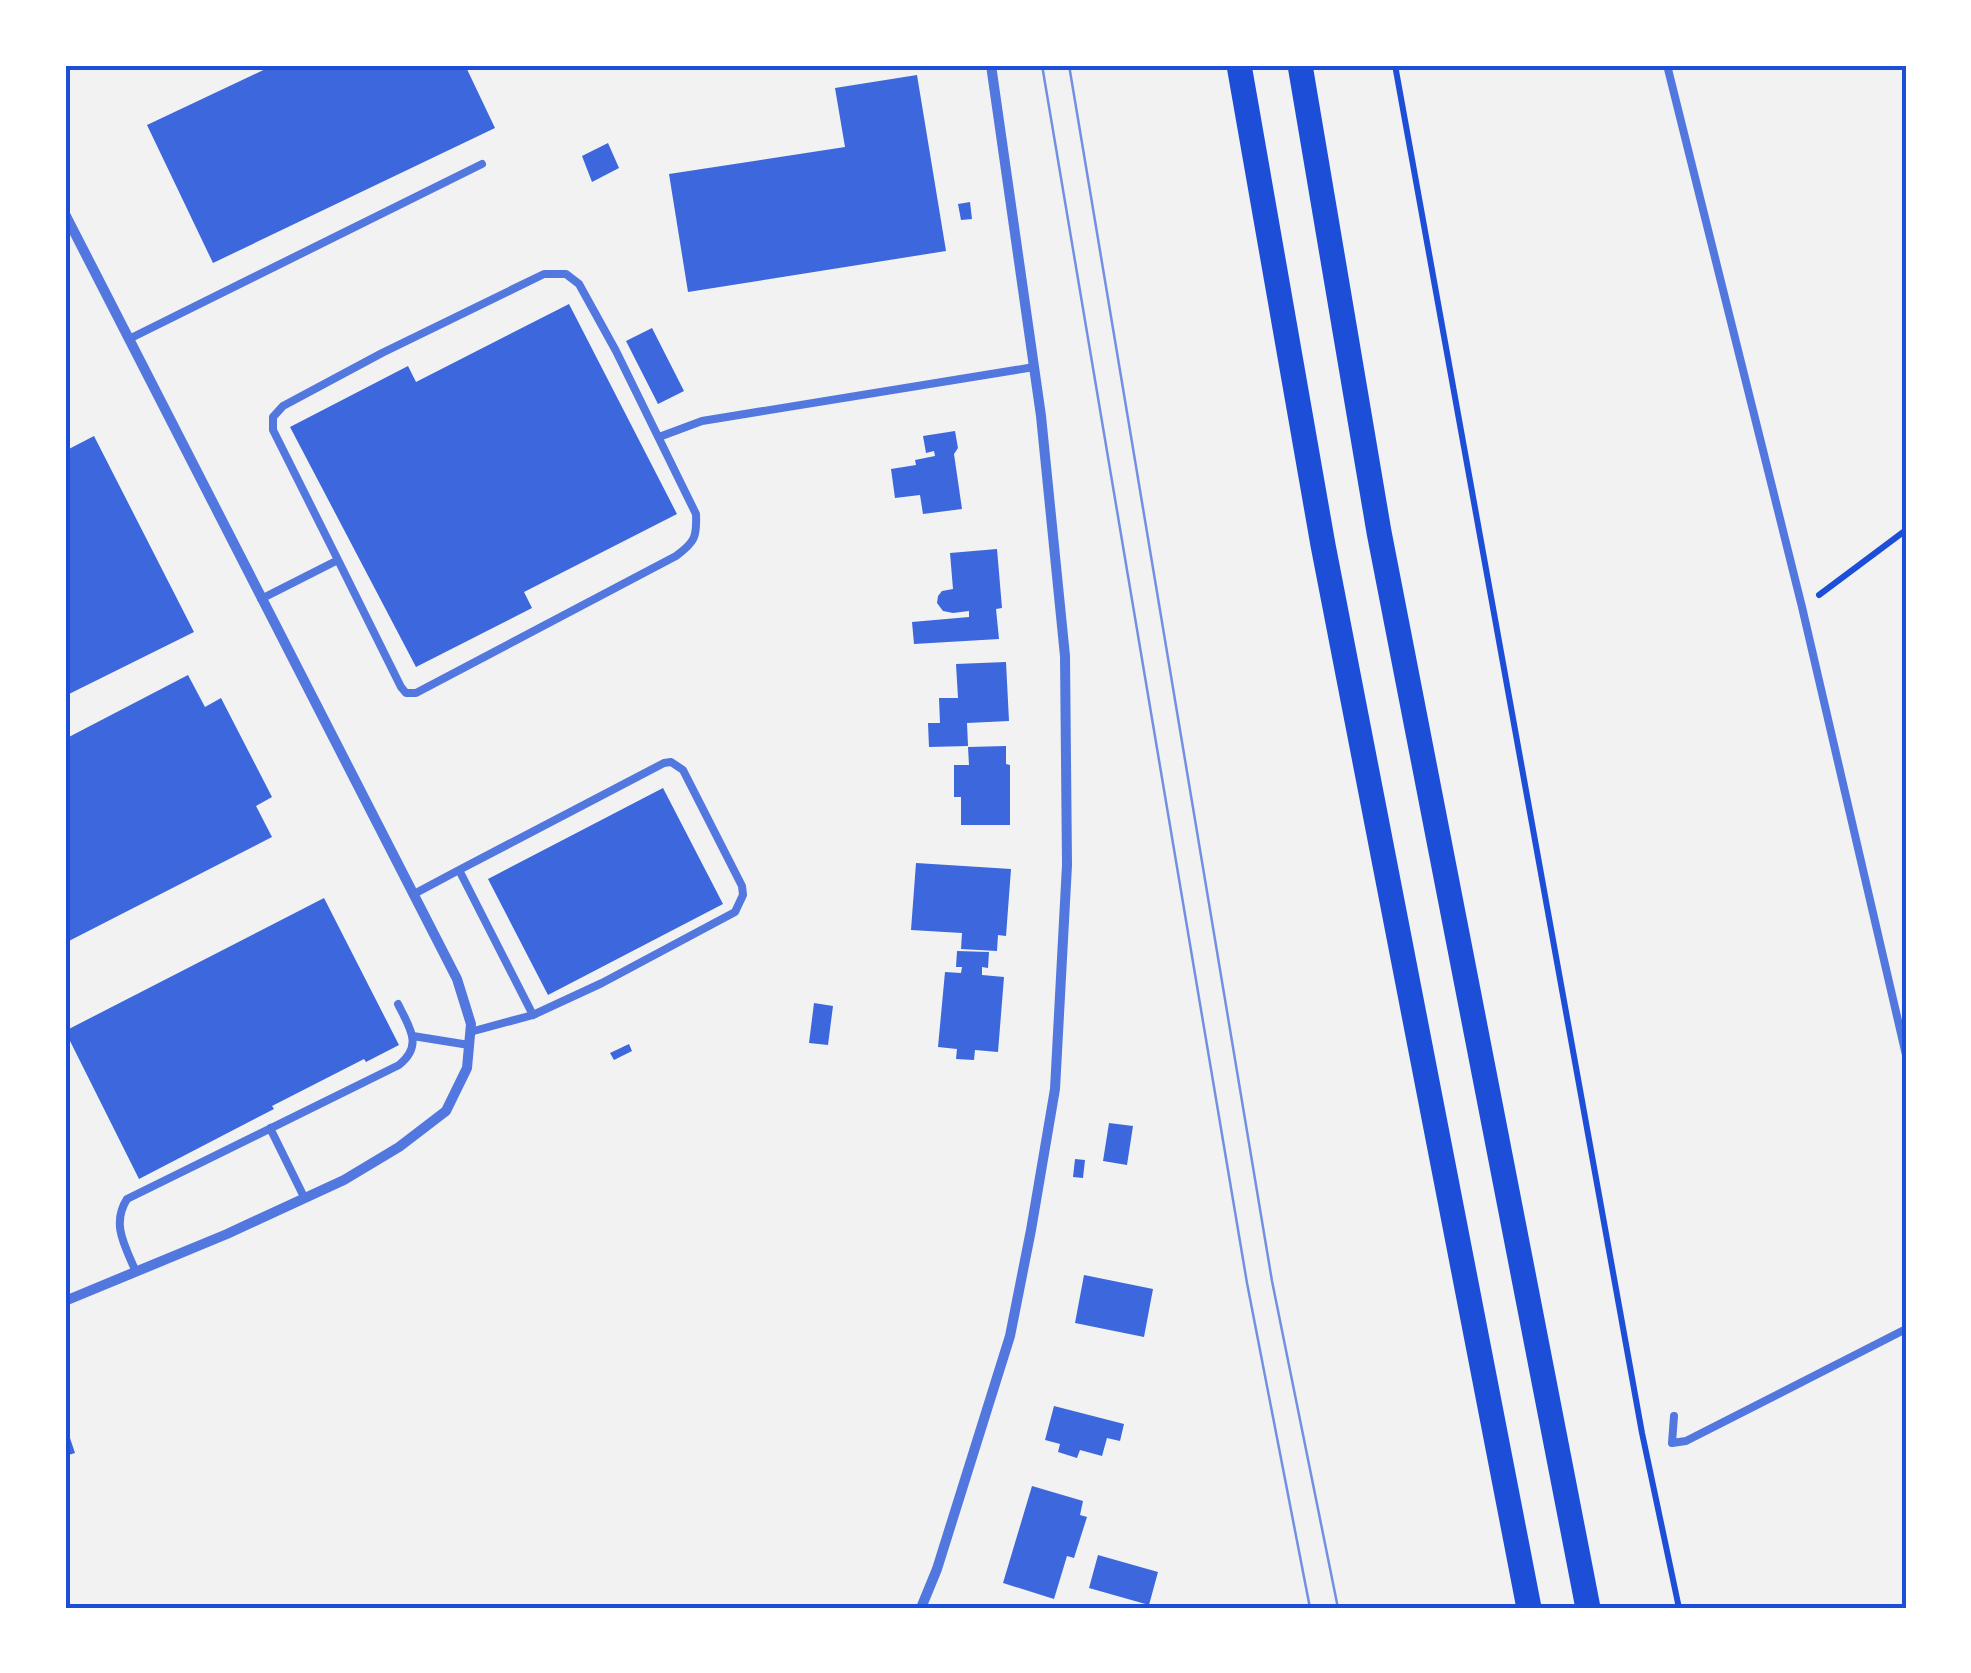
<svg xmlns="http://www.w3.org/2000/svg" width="1971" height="1673" viewBox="0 0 1971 1673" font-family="Manrope,sans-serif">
  <rect width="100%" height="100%" fill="#f2f2f2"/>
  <path fill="#3d67dc" d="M 274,65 L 465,65 L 495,128 L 213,263 L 147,125 Z
    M 917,75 L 946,251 L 688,292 L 669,174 L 845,147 L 835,88 Z
    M 608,143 L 619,168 L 592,182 L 582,156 Z
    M 970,202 L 972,219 L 961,220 L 958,204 Z
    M 569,304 L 677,514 L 524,592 L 532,608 L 416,667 L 290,427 L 408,366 L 416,382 Z
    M 652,328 L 684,391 L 658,404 L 626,341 Z
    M 955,431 L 958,448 L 954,454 L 962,509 L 923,514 L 920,495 L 895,498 L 891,469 L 916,465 L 915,460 L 935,456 L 934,451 L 926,453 L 923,436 Z
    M 94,436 L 194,632 L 65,696 L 65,451 Z
    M 997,549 L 1002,608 L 996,609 L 999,639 L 914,644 L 912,622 L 969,617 L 969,611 L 953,613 L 943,611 L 937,603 L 938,596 L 942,591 L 953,589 L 950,553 Z
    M 1006,662 L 1009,721 L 967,723 L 968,746 L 929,747 L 928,723 L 940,723 L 939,698 L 958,698 L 956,664 Z
    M 188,675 L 205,707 L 221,698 L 272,797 L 256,806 L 272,837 L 65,943 L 65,739 Z
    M 1006,746 L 1006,764 L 1010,765 L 1010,825 L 961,825 L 961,797 L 954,797 L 954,765 L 969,765 L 968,747 Z
    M 663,788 L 723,904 L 548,995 L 488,879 Z
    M 916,863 L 1011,869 L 1006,936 L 998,935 L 997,951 L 961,949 L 962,933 L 911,930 Z
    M 324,898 L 399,1045 L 366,1062 L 364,1059 L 272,1106 L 274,1109 L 139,1179 L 65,1031 Z
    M 957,951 L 989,952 L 988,968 L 982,967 L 982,975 L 1004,977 L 998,1052 L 975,1050 L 974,1060 L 956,1059 L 957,1049 L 938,1047 L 945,972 L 961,973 L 962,967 L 956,967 Z
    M 814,1003 L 833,1006 L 828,1045 L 809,1043 Z
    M 629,1044 L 632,1051 L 614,1060 L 610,1053 Z
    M 1109,1123 L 1133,1126 L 1127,1165 L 1103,1161 Z
    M 1075,1159 L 1085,1160 L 1083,1178 L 1073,1177 Z
    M 1084,1275 L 1153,1289 L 1144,1337 L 1075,1323 Z
    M 1054,1406 L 1124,1424 L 1120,1441 L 1107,1438 L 1102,1456 L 1080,1450 L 1077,1458 L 1058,1452 L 1060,1444 L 1045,1440 Z
    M 65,1423 L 75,1453 L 65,1456 Z
    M 1032,1486 L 1083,1501 L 1080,1515 L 1087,1517 L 1074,1558 L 1067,1556 L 1054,1599 L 1003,1583 Z
    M 1098,1555 L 1158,1572 L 1149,1605 L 1089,1588 Z"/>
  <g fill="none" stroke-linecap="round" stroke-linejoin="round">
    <path stroke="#1d4ed8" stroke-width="6" d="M 1395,65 L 1642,1433 L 1679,1608
      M 1819,595 L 1906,530"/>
    <path stroke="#5277de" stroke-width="8" d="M 1667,65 L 1802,607 L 1906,1055
      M 129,339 L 482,164
      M 659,437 L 702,421 L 1034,367
      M 261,599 L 338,560 L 401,687 L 406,693 L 416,693 L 676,556 C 695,542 697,537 696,514 L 616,351 L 579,284 L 566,274 L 544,274 L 382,353 L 283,406 L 273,417 L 273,430 L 338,560
      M 459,870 L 664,763 L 671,762 L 683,770 L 742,886 L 743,895 L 735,912 L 602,983 L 533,1015
      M 414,894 L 459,870 L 533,1015 L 470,1032
      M 413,1036 L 469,1045
      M 270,1128 L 304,1197
      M 136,1272 C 125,1246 111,1224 127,1199 L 399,1065 C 424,1045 409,1027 398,1004
      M 1674,1416 L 1672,1443 L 1686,1441 L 1906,1329"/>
    <path stroke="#5277de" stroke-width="10" d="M 65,214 L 457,979 L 471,1024 L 467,1068 L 446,1111 L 399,1147 L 344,1180 L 227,1234 L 65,1301
      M 921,1608 L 937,1569 L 1010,1336 L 1031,1230 L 1055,1089 L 1067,865 L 1065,656 L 1041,416 L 991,65"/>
    <path stroke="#1d4ed8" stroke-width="25" d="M 1239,65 L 1323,545 L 1529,1608
      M 1300,65 L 1379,532 L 1588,1608"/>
    <path stroke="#7290e2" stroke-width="2.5" d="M 1042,65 L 1247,1283 L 1310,1608
      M 1069,65 L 1272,1281 L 1338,1608"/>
  </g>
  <rect width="1971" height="1673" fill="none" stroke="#ffffff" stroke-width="135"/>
  <rect x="68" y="68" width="1836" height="1538" fill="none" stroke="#1d4ed8" stroke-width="4"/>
</svg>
